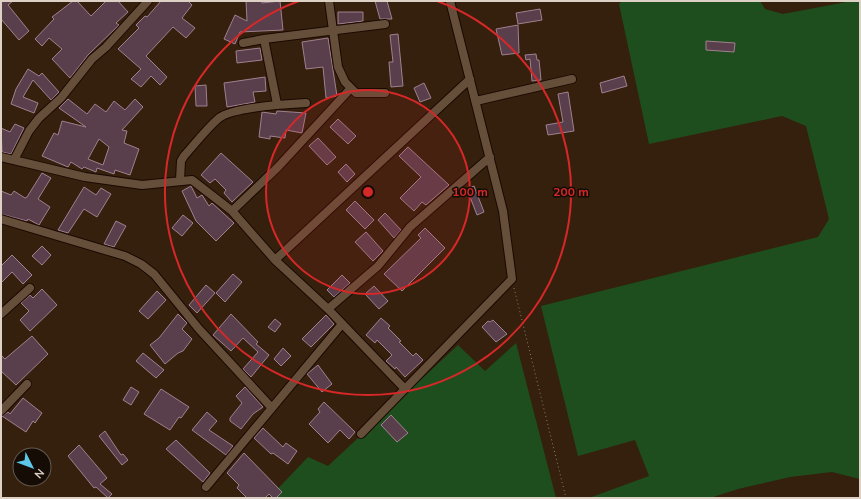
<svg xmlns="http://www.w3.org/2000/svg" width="861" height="499" viewBox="0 0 861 499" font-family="'Nunito Sans',sans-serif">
  <rect width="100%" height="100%" fill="#34200d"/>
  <path fill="#1f4e1e" d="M 622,1 L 760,1 L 765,9 L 783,14 L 852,1 L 860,1 L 860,479 L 832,472 L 790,477 L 738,489 L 710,498 L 589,498 L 649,476 L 635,440 L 578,456 L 541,306 L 818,237 L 829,219 L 806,126 L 782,116 L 649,144 L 619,4 Z
    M 516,343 L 556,498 L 269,498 L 308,457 L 328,466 L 458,345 L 485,371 Z"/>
  <path fill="#593e4b" stroke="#a0818f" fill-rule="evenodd" d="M 1,1 L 13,1 L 8,5 L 29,31 L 19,40 L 1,19 Z
    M 73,1 L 77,1 L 91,16 L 106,1 L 118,1 L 128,12 L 116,23 L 119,25 L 88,55 L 70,78 L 52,59 L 62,49 L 49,38 L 42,46 L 35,39 L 54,19 L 52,17 Z
    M 161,1 L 188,1 L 192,5 L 182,18 L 195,28 L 186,38 L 173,27 L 146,56 L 167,77 L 160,85 L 151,76 L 141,87 L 131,79 L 141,69 L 118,49 L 139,28 L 136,25 L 145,16 L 147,17 Z
    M 246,1 L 261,1 L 262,3 L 280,1 L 283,30 L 240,32 L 235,44 L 224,39 L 235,15 L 247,21 Z
    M 375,1 L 387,1 L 392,19 L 380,19 Z
    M 540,9 L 542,20 L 518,24 L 516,13 Z
    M 338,12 L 363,12 L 363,21 L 338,24 Z
    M 518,25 L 519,53 L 502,55 L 496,29 Z
    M 398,34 L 403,86 L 391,87 L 389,62 L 393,62 L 390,35 Z
    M 328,38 L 337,96 L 326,98 L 323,67 L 306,69 L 302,42 Z
    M 706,41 L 735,43 L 734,52 L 706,50 Z
    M 260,48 L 262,60 L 237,63 L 236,51 Z
    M 536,54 L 537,60 L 539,60 L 541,80 L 532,81 L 530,59 L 526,60 L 525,55 Z
    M 28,69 L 39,76 L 42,73 L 59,92 L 51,100 L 33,80 L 23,97 L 38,103 L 34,113 L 11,104 L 16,89 Z
    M 624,76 L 627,86 L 602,93 L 600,83 Z
    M 265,77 L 266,91 L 253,92 L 255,102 L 227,107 L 224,83 Z
    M 424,83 L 431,98 L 420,102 L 414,88 Z
    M 206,85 L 207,106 L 196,106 L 195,86 Z
    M 568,92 L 574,131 L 548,135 L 546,125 L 563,122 L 558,94 Z
    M 68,99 L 87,114 L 95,104 L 106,112 L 114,101 L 125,110 L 135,99 L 143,107 L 122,130 L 127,131 L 124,143 L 139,149 L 130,175 L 115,170 L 114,174 L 97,168 L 96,172 L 84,167 L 82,169 L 71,162 L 68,167 L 42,156 L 54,133 L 58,135 L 62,121 L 86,127 L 59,108 ZM 99,139 L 109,147 L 103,165 L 88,159 Z
    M 277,111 L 306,113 L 302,133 L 286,130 L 285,138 L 270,136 L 270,139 L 259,137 L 262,112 L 276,114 Z
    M 338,119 L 356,136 L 348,144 L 330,127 Z
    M 15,124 L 24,128 L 11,154 L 2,152 L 1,128 L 10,132 Z
    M 318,138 L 336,157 L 327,165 L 309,146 Z
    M 408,147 L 449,185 L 426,205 L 422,202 L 414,211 L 400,198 L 421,177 L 399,156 Z
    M 221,153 L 253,182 L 232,202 L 224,193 L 226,190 L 215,179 L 210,183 L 201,175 Z
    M 346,164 L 355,174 L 347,182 L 338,172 Z
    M 42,173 L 51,178 L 38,199 L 50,207 L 39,225 L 28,219 L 27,221 L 1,214 L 1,191 L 11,195 L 14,191 L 25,198 L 27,197 Z
    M 191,186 L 197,198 L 202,195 L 209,206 L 212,203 L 234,223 L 216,241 L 196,221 L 182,191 Z
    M 474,186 L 484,212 L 477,215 L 467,189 Z
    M 84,187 L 96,195 L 101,188 L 111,194 L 97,217 L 84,209 L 68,233 L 58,230 Z
    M 355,201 L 374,220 L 365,229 L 346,210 Z
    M 385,213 L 401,230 L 394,238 L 378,220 Z
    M 183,215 L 193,223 L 182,236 L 172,228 Z
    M 116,221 L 126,226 L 114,247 L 104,244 Z
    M 425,228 L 445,248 L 402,291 L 384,274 L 421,238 L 418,235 Z
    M 366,232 L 383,251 L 373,261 L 355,242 Z
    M 42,246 L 51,255 L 42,265 L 32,256 Z
    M 12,255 L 32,275 L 23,284 L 12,272 L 1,283 L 1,266 Z
    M 233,274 L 242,282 L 225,302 L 216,293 Z
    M 342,275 L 350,283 L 334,297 L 327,290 Z
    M 206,285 L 215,293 L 197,313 L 189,305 Z
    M 374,286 L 388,301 L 379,309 L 365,294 Z
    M 42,289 L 57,305 L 30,331 L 20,320 L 29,311 L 21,303 L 30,295 L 33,298 Z
    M 157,291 L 166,300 L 148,319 L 139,311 Z
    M 178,314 L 187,323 L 182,329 L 192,339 L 183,351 L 178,353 L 165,364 L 150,345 L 159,338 Z
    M 231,314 L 258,342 L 256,344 L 269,355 L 251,377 L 243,369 L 258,352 L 243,338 L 231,351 L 213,335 Z
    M 326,315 L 334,324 L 311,347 L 302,339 Z
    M 381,318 L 390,326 L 388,328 L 401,341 L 399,342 L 413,356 L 416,353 L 423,360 L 405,377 L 396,367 L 395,369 L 386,361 L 392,355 L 377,340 L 375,343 L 366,335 Z
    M 275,319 L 281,324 L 275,332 L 268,327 Z
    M 493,320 L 507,334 L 496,342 L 482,327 L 488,321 L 490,322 Z
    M 32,336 L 48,354 L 16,385 L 1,371 L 1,355 L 5,359 Z
    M 283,348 L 291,356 L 281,366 L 274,359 Z
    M 143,353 L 164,370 L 156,378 L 136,361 Z
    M 318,365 L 332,384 L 322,392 L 307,374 Z
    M 131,387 L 139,392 L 131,405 L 123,400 Z
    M 245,387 L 263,407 L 253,414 L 241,429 L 230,421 L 230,418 L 242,403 L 236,396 Z
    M 161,389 L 189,407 L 181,418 L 179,417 L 170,430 L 144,414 Z
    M 23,398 L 42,413 L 35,423 L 33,421 L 26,432 L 2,416 L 8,412 L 10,414 Z
    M 324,402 L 355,432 L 349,439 L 340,430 L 328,443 L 309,424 L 320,412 L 318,409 Z
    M 207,412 L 217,421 L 209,430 L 233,446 L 226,455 L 192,430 Z
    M 391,415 L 408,433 L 397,442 L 381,425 Z
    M 263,428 L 283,447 L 286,443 L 297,451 L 288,464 L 273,453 L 271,454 L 254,438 Z
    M 105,431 L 121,455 L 123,454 L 128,460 L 122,465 L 99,436 Z
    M 176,440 L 210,473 L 203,482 L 166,449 Z
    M 79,445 L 107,478 L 100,484 L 112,494 L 108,498 L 96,487 L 94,488 L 68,456 Z
    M 244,453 L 282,492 L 276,498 L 273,498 L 269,494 L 265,498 L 247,498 L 237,488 L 239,485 L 227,473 Z"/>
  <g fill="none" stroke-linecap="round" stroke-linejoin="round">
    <g stroke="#1b0900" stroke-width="10">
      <path id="street" d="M 329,1 L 338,67 L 345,82 L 356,93 L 385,93
        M 243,43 L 264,39
        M 476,101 L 572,79
        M 277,104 L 264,39 L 385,24
        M 1,157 L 85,177 L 142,185 L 192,180 L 232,211 L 275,260 L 328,309 L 404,388
        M 14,160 L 29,131 L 39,118 L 61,98 L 92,59 L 106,47 L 148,1
        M 180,180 L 181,161 L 184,156 C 195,144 206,129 219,118 C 233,107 288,104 306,103
        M 232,211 L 278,167 L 351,88
        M 1,219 L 125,256 L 141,264 L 154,274 L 199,329 L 271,407
        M 275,260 L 470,79
        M 328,309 L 378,266 L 410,227 L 490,157
        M 1,314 L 30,288
        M 1,411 L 27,384
        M 361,434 L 512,279 L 503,211 L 450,1
        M 206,487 L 342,324"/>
    </g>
    <path stroke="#8f7f6f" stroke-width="1" stroke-dasharray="1 3" stroke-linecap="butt" d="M 514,288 L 566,498"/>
    <use href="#street" stroke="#654f3b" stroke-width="8"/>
  </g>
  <circle cx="368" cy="192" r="102" fill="#d62828" fill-opacity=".12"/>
  <g fill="none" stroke="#d62828" stroke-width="2">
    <circle cx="368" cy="192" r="102"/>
    <path d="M437 1A203 203 0 1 1 299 1"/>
  </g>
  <circle cx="368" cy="192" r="6" fill="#d62828" stroke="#150c05" stroke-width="2"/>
  <g font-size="12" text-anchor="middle" font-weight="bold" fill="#d62828" stroke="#150c05" stroke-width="3" stroke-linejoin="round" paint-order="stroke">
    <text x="470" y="196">100 m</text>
    <text x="571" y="196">200 m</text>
  </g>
  <rect width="861" height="499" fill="none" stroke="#ddd0c4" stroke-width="4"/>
  <g transform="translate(32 467) rotate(132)"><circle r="19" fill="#150c05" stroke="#655a51"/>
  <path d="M0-3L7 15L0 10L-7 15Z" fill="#5cc7e8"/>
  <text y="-6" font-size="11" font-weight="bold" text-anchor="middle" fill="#ddd0c4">N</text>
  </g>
</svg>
